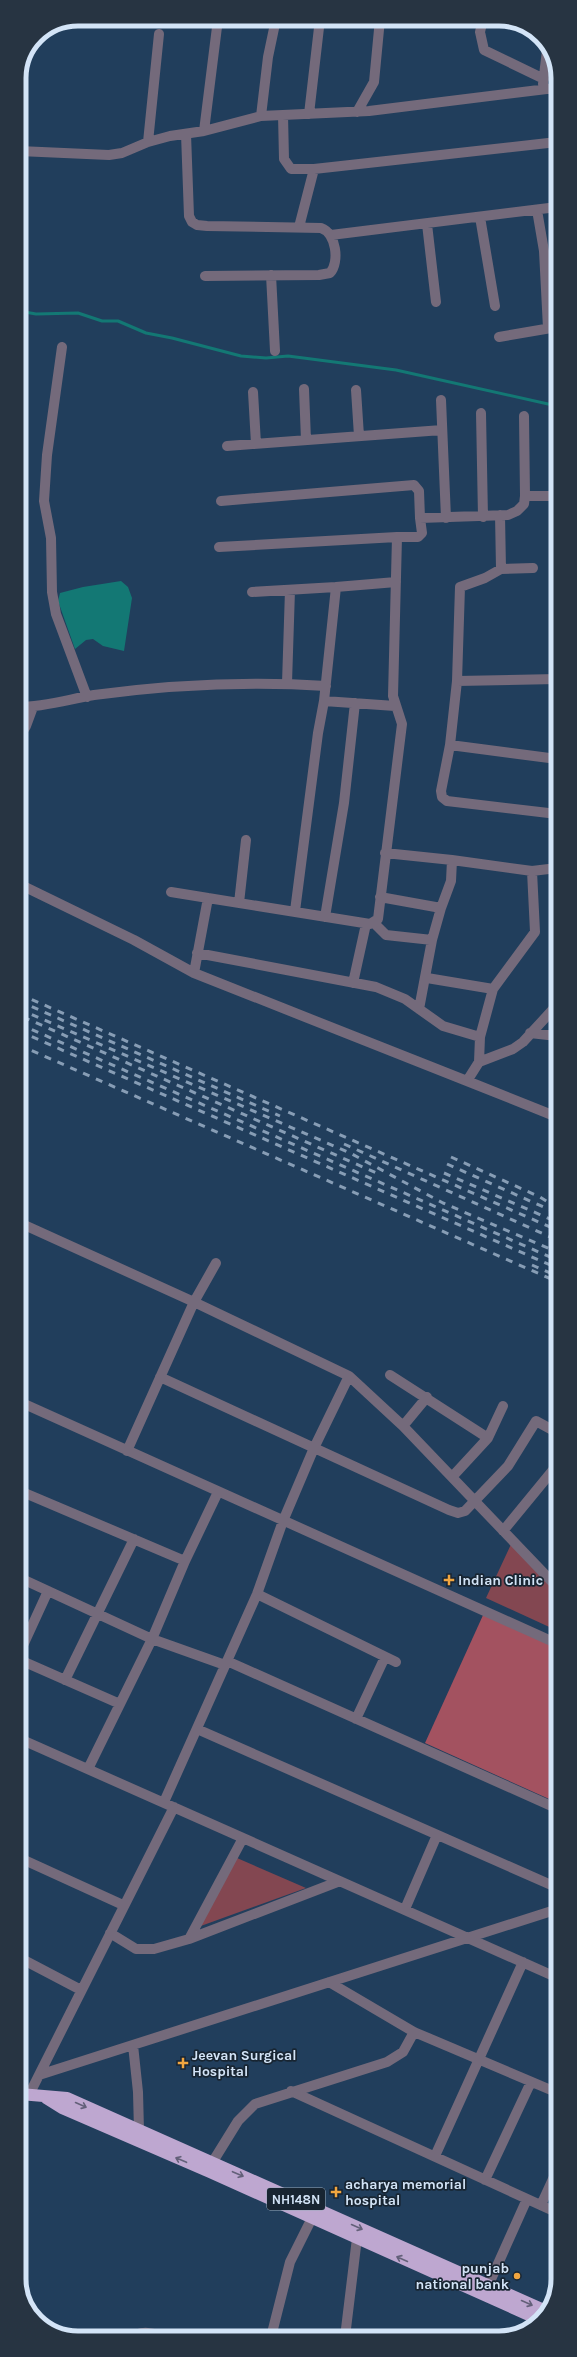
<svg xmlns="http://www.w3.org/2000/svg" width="577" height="2357" viewBox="0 0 577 2357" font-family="Karla,sans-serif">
  <rect width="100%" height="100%" fill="#213e5c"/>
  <path fill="#834751" d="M 513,1540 L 558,1586 L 558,1631 L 486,1598 Z
    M 237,1858 L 306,1888 L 198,1927 Z"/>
  <path fill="#a35260" d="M 484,1613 L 558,1645 L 558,1803 L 425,1743 Z"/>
  <path fill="#137874" d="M 121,581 L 128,587 L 132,598 L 124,651 L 103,646 L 93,639 L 86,640 L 75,649 L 58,601 L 60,593 L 83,587 Z"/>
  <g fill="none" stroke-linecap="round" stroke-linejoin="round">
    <path stroke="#137874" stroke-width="3" d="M 19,311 L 36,314 L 78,313 L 102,321 L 118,321 L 146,333 L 172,338 L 241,356 L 266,358 L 288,356 L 396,370 L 557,406"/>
    <path stroke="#746a7b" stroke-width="10" d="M 483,19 L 480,32 L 484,50 L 544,79
      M 543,84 L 547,50
      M 557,88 L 555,88 L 557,99
      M 357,112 L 374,82 L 380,19
      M 309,114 L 320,19
      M 283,115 L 284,159 L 291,169 L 314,169 L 557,142
      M 261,116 L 268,57 L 276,19
      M 204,131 L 218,19
      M 186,134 L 189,216 L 192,222 L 197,225 L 207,226 L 321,228 C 336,233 340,262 330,273 L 319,275 L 205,276
      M 148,142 L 159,34
      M 19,151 L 109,155 L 122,153 L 148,142 L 170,136 L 204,131 L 261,116 L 369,111 L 555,88
      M 537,210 L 544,251 L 548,328
      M 480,217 L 495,306
      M 427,224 L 436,302
      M 299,227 L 314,169
      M 331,235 L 557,207
      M 271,275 L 275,351
      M 499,337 L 557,327
      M 62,347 L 47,455 L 44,501 L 51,538 L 52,592 L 56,614 L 87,697
      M 304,389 L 306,440
      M 356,390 L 359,436
      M 253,392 L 256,444
      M 441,400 L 446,518
      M 481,413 L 483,517
      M 524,416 L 525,496
      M 227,446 L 442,430
      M 221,501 L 414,485 L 419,491 L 420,518
      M 500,515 L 501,569
      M 219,547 L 397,537
      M 252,592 L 336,587
      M 557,679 L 457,681 L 450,745 L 441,791 L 442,797 L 447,801 L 557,814
      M 457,681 L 460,587 L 485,578 L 501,569 L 533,568
      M 287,683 L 290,590
      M 324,701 L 336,587 L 396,582
      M 19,707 C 44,707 70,699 94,695 C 170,685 249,681 326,686
      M 19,737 L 26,726 L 33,707
      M 450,745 L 557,759
      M 385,853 L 452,860
      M 19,884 L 134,940 L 194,973 L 467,1081
      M 171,892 L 208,898
      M 380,897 L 441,908 L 451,881 L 452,860 L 532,871
      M 239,903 L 246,840
      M 295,911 L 318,733 L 324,701 L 395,706
      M 325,917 L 344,803 L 355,703
      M 374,923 L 386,935 L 432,940
      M 197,953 L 376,987 L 405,999 L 443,1026 L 480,1037
      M 194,973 L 208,898 L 370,924 L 378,919 L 402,724 L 393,696 L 397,537 L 418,537 L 422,533 L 420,518 L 508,515 L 517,511 L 524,504 L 525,496 L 557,496
      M 427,978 L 493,989
      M 353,983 L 366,924
      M 557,1005 L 523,1042 L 513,1049 L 479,1062 L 467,1081 L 557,1117
      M 419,1009 L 432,940 L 441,908
      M 530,1033 L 557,1036
      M 479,1062 L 480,1037 L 493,989 L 535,932 L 532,871 L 557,868
      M 20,1223 L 194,1302 L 349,1376 L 403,1426 L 558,1588
      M 390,1375 L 488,1438
      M 160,1377 L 449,1510 L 458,1513 L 465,1511 L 508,1466 L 536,1421 L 558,1433
      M 20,1402 L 558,1644
      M 403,1426 L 427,1397
      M 127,1451 L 194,1302 L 216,1263
      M 452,1477 L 488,1438 L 503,1406
      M 20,1491 L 185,1561
      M 503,1531 L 558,1464
      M 20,1578 L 152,1639 L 225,1665
      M 257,1594 L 396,1662
      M 20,1652 L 48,1591
      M 20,1660 L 120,1704
      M 227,1661 L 558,1809
      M 65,1680 L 134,1539
      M 356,1719 L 385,1657
      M 197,1729 L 558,1888
      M 20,1739 L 558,1978
      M 88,1769 L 152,1639 L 185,1561 L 218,1492
      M 164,1802 L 257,1594 L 283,1521 L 314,1448 L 349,1376
      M 20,1858 L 123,1905
      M 405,1909 L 437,1835
      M 110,1933 L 136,1949 L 154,1949 L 189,1939 L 340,1881
      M 189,1939 L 243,1838
      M 20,1958 L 81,1990
      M 329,1982 L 414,2032 L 558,2093
      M 133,2045 L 138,2092 L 139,2131
      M 39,2075 L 174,1807
      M 291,2091 L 558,2213
      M 30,2093 L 39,2075 L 558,1909
      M 435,2156 L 523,1962
      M 212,2163 L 238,2121 L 255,2104 L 387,2062 L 403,2052 L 414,2032
      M 485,2180 L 531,2082
      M 541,2205 L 558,2168
      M 488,2286 L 527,2199
      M 271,2337 L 290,2262 L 312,2218
      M 345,2337 L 357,2238
      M 132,2338 C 141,2328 159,2335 170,2338"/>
    <path stroke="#bea7d0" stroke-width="12" d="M 20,2094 L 67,2098 L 546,2311
      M 46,2098 L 62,2108 L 210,2172 L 540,2320"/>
    <path stroke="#879db5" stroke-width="3" stroke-dasharray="7 7" stroke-linecap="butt" d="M 19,994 L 557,1230
      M 19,1001 L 280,1116
      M 19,1009 L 350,1153 L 443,1203 L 557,1252
      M 23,1017 L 381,1175
      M 19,1024 L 557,1260
      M 19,1031 L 557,1268
      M 19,1045 L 558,1282
      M 344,1144 L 557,1240
      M 451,1157 L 540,1197 L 557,1208
      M 447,1164 L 557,1213
      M 444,1173 L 557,1222
      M 532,1265 L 557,1276"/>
  </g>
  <defs><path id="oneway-shaft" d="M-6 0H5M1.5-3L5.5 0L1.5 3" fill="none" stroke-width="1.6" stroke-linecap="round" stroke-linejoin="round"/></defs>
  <g stroke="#636079">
    <use href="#oneway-shaft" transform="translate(81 2105) rotate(24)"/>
    <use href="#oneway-shaft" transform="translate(181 2160) rotate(-157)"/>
    <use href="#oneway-shaft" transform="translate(238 2174) rotate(23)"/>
    <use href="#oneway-shaft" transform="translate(357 2227) rotate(24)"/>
    <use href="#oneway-shaft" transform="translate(402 2259) rotate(-156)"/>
    <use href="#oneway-shaft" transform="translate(527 2303) rotate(24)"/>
  </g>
  <g fill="#f1a640" stroke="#182532" stroke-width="1.5">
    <path d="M447 1574h4v4h4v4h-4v4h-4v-4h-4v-4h4z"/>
    <path d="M181 2057h4v4h4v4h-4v4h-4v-4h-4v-4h4z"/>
    <path d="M334 2186h4v4h4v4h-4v4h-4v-4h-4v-4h4z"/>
    <circle cx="517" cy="2276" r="4"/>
  </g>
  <g text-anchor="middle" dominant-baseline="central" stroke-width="3.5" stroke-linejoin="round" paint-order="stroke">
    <rect fill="#182532" stroke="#9babbc" stroke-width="1" x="267" y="2188" width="58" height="22" rx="3"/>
    <g font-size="13" font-weight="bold" fill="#d3e4f7">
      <text x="296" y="2199">NH148N</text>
    </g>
    <g font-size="14" font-weight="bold" fill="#d3e4f7" stroke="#182532" text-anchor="start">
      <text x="458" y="1580">Indian Clinic</text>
      <text x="192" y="2055">Jeevan Surgical<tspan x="192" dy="16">Hospital</tspan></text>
      <text x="345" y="2184">acharya memorial<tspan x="345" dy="16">hospital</tspan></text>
      <text x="509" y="2268" text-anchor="end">punjab<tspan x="509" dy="16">national bank</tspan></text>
    </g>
  </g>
  <path d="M0 0H577V2357H0ZM78 26H499A52 52 0 0 1 551 78V2279A52 52 0 0 1 499 2331H78A52 52 0 0 1 26 2279V78A52 52 0 0 1 78 26Z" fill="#273442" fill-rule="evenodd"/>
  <path fill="none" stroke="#d3e4f7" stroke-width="5" d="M78 26H499A52 52 0 0 1 551 78V2279A52 52 0 0 1 499 2331H78A52 52 0 0 1 26 2279V78A52 52 0 0 1 78 26Z"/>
</svg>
